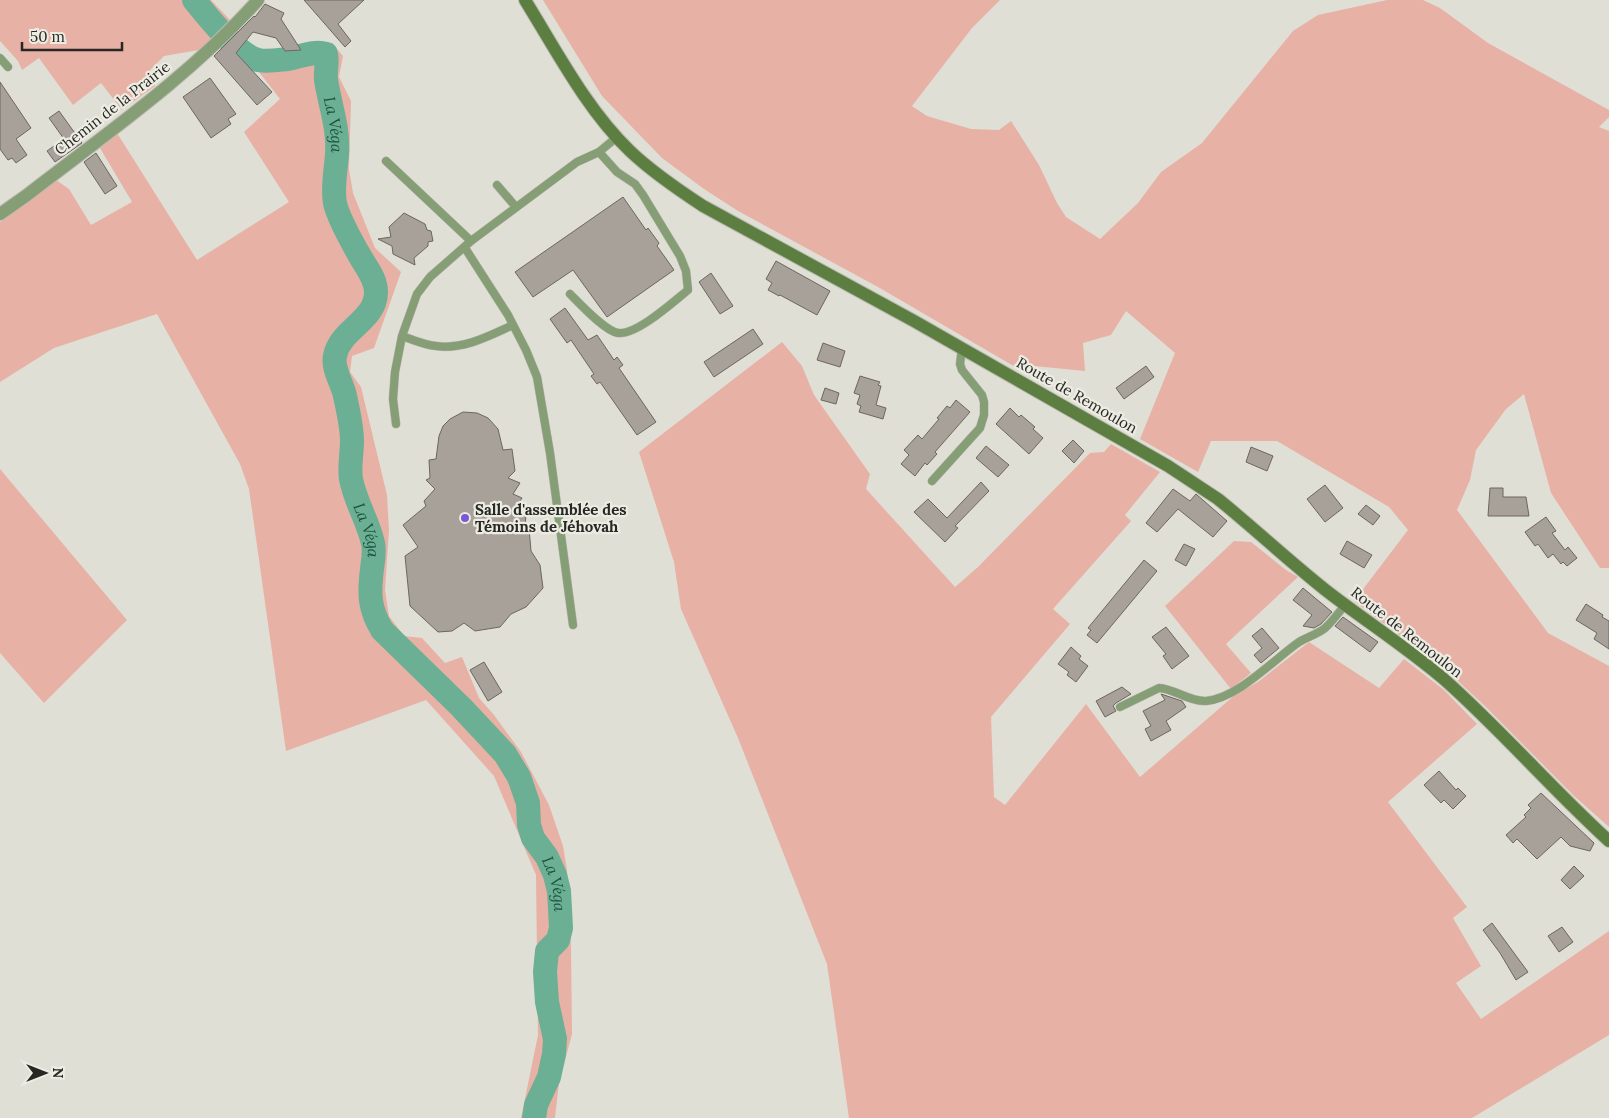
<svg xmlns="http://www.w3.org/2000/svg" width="1609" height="1118" viewBox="0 0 1609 1118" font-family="Lora,serif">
  <rect width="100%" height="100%" fill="#e0dfd5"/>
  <path fill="#e8b1a5" d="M 0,0 L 211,0 L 231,21 L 199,50 L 164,56 L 149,71 L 155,86 L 122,110 L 101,83 L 73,105 L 39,58 L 22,70 L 18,61 L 0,41 Z
    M 543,0 L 1000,0 L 972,28 L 912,106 L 927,116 L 971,129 L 999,130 L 1011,121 L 1039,165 L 1057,203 L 1066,217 L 1100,239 L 1138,203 L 1161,172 L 1202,143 L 1293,31 L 1318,15 L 1387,0 L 1423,0 L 1440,8 L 1488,43 L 1609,110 L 1609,117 L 1599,127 L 1609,131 L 1609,568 L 1600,568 L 1551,493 L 1524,394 L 1506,409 L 1476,450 L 1470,480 L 1457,510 L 1548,633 L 1609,666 L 1609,827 L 1573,795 L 1486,707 L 1446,670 L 1354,601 L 1408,530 L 1389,507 L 1277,441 L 1211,441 L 1198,472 L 1140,439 L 1175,353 L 1126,311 L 1111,335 L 1083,343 L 1085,371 L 1034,366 L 1017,368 L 878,287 L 738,211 L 704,189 L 662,158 L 602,96 Z
    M 332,43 L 343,56 L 339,77 L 351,101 L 349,169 L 353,193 L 375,248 L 401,272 L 374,348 L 352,356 L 350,372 L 361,387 L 387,495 L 389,530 L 385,590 L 389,616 L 404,636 L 422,638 L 445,663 L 462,657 L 479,698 L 494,715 L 521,752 L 549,805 L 563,846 L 567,870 L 571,946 L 572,1034 L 559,1083 L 555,1118 L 521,1118 L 538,1035 L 536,875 L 494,776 L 426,700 L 286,751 L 249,489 L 240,464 L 157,314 L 54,348 L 0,382 L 0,222 L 56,180 L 69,189 L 91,225 L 132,202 L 100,148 L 117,133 L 197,260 L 289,202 L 244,132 L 280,99 L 252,63 L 269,67 L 306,63 L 308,45 Z
    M 782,342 L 802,366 L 814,395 L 870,474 L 866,489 L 955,587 L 978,567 L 1090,453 L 1104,452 L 1111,444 L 1160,472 L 1125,515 L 1131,521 L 1053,609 L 1070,624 L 991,717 L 994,797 L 1005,805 L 1086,704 L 1140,777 L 1236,694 L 1258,682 L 1309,642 L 1379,688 L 1404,659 L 1444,690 L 1477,724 L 1388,802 L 1467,907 L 1453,918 L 1481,966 L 1456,983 L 1481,1019 L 1609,931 L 1609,1035 L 1472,1118 L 849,1118 L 827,964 L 738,738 L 681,609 L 674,562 L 639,452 Z
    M 0,469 L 127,620 L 44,703 L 0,653 Z
    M 1234,541 L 1251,542 L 1286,570 L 1298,577 L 1226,644 L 1251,673 L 1231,689 L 1165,606 Z"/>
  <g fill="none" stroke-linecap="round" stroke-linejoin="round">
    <path stroke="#6bb094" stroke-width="24" id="s1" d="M 194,0 C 207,16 238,55 258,60 C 268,62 278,60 288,59 C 300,57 314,50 326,54 C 328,63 325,71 326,80 C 330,105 339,129 337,154 C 336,170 332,188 335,203 C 338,218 353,244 361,258 C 367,268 376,279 376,292 C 376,321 340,329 335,356 C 332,369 343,384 345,396 C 348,410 352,427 352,441 C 352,453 349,467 351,479 C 355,501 368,521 373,543 C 375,551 373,560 372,569 C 369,594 369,608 382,630 L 461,707 L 505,754 L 519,777 L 528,803 L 529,825 L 533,838 L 547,857 L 555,875 L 559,891 L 561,928 L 558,940 L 547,951 L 545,972 L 547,1002 L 555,1039 L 554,1054 L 549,1077 L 536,1105 L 534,1118"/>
  </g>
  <path fill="#a8a19a" stroke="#6d6660" d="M 304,0 L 364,0 L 338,24 L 351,41 L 345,47 Z
    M 265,4 L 284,13 L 281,19 L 301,50 L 285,51 L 276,38 L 253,32 L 236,53 L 272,92 L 257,105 L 214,56 L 254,16 L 255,17 Z
    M 210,78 L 236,114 L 228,119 L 231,124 L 211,138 L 183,97 Z
    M 0,82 L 31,128 L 16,139 L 27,155 L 16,163 L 12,158 L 8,160 L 0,149 Z
    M 59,111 L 82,143 L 55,162 L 47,151 L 64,139 L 49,118 Z
    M 96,153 L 117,186 L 105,194 L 84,162 Z
    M 623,197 L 646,230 L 648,228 L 656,239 L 659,243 L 657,246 L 674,270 L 607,317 L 573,270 L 533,297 L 515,272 Z
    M 404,213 L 425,224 L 427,230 L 431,231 L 433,241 L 428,242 L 428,246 L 414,258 L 415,265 L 393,254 L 392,246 L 378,239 L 391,237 L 389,227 Z
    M 776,261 L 830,291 L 817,315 L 780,295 L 779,296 L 768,290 L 772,283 L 766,279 Z
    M 711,273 L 733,306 L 720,314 L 699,282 Z
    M 565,308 L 588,340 L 597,335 L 614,360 L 617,357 L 623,365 L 619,368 L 656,422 L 637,435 L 600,382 L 597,384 L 591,376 L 594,374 L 571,340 L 567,343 L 550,319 Z
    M 753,329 L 763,344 L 714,377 L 704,362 Z
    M 823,343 L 845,351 L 840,367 L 817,360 Z
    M 1146,366 L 1154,377 L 1124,399 L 1116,388 Z
    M 860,376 L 880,382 L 878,385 L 881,386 L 876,405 L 886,408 L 883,419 L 859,412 L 861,406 L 857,404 L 860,395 L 854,393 Z
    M 825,388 L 839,393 L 836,404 L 821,400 Z
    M 956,400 L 970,412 L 935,452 L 937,454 L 927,465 L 925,463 L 915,476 L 901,464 L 909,455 L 904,450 L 918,435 L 922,439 L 939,419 L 937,418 L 947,406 L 950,408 Z
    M 1010,408 L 1019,417 L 1021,415 L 1035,427 L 1033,429 L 1043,438 L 1029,454 L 996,424 Z
    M 463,412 L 477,413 L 488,418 L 498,429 L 503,450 L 512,449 L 515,471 L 508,478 L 520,483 L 513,494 L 522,498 L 514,510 L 526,514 L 525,527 L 529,528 L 531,551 L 540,565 L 543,588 L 526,607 L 511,614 L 500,627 L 475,631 L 464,623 L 452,631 L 438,632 L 410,606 L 405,556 L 418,547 L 403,525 L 426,506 L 424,501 L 435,489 L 426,480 L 430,478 L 429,460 L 436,459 L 439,436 L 443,426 L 450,419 Z
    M 1073,440 L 1084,451 L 1074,463 L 1062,451 Z
    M 986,446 L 1009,465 L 998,477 L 976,458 Z
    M 1251,447 L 1273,456 L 1267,471 L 1246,462 Z
    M 981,482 L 989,491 L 955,526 L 958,528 L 945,542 L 914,512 L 928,499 L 947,518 Z
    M 1325,485 L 1343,508 L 1325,522 L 1307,499 Z
    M 1490,488 L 1503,488 L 1503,497 L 1526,497 L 1529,516 L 1488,516 Z
    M 1173,489 L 1190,501 L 1196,494 L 1227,521 L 1213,537 L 1178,509 L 1157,532 L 1146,523 Z
    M 1366,505 L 1380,516 L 1373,525 L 1358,514 Z
    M 1546,517 L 1556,531 L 1552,533 L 1565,550 L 1568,547 L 1577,558 L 1567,566 L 1563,562 L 1561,564 L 1553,554 L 1548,558 L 1538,544 L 1535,546 L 1525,532 Z
    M 1347,541 L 1372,555 L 1364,568 L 1340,554 Z
    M 1184,544 L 1195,549 L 1186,566 L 1175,560 Z
    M 1144,560 L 1157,571 L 1097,643 L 1087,635 L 1091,630 L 1088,628 Z
    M 1303,588 L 1332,612 L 1321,624 L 1314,628 L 1303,626 L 1312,615 L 1293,600 Z
    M 1586,604 L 1603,615 L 1602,617 L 1609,621 L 1609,649 L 1594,639 L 1597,633 L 1576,620 Z
    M 1343,617 L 1378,642 L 1370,652 L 1335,626 Z
    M 1166,627 L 1189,656 L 1172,669 L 1163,656 L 1166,654 L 1152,637 Z
    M 1262,628 L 1279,648 L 1261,663 L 1254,655 L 1262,648 L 1252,636 Z
    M 1071,647 L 1081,656 L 1079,659 L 1088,666 L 1076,682 L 1067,675 L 1069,672 L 1058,664 Z
    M 484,662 L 502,692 L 488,701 L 470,670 Z
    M 1122,687 L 1131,694 L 1116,703 L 1113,706 L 1116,711 L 1105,717 L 1096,701 Z
    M 1161,694 L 1182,701 L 1186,707 L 1166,721 L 1171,730 L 1151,741 L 1145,729 L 1151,726 L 1143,711 L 1165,700 Z
    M 1439,771 L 1456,790 L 1458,788 L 1466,796 L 1453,809 L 1444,800 L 1441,803 L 1424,785 Z
    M 1541,793 L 1594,843 L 1590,851 L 1570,846 L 1561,837 L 1537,859 L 1517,839 L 1513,843 L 1506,835 L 1526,817 L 1524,815 L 1531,808 L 1528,805 Z
    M 1574,866 L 1584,876 L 1570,889 L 1561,880 Z
    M 1492,923 L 1528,972 L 1516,980 L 1500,953 L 1483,930 Z
    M 1562,927 L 1573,942 L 1559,952 L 1548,936 Z"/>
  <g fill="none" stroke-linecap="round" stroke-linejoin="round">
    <g stroke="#bbbab1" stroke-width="9">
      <path id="service" d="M 0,58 L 8,67
        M 386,161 L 471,241
        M 497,185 L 516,207
        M 465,248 L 508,315 L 526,350 L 537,377 L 550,453 L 573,625
        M 570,294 C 580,304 605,331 618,333 C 637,335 673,302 688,290 L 686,271 L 680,256 L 643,195 L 635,184 L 617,172 L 599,152
        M 402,336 C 413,340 424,345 436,346 C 463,350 489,336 513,325
        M 396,424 L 393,399 L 395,372 L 402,336 L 417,294 L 430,277 L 471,241 L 577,162 L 599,152 L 617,137
        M 932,481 L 980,428 L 984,415 L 984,402 L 982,395 L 962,370 L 960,364 L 962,348
        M 1120,707 L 1159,688 C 1175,689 1190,702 1206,701 C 1238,698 1272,661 1299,642 C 1307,637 1318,634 1325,628 C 1333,621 1339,612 1345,605"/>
    </g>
    <g stroke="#bbbab1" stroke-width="14">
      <path id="minor" d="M 0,214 L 27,195 C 107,133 191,75 258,0"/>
    </g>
    <g stroke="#bbbab1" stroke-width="14">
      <path id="secondary" d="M 525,0 C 556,50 587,110 630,151 C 652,172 677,189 703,206 L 914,321 L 1168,466 L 1218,499 C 1255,529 1290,562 1328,592 C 1367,622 1409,649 1446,681 C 1503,732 1553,790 1609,841"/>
    </g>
    <use href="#service" stroke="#869e76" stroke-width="8"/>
    <use href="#minor" stroke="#869e76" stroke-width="12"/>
    <use href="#secondary" stroke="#5c7e41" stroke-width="12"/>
  </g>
  <circle fill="#7b59d3" stroke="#edece3" stroke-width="2" cx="465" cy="518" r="5"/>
  <g text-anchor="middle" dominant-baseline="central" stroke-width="4.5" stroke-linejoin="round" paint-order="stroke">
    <g font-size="15" fill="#272723" stroke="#edece3">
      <text transform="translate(112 108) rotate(-38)">Chemin de la Prairie</text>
      <text transform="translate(1077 395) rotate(30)">Route de Remoulon</text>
      <text transform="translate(1407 632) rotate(38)">Route de Remoulon</text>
    </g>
    <g font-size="15" font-weight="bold" fill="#272723" stroke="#edece3" text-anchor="start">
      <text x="475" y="509">Salle d'assemblée des<tspan x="475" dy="17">Témoins de Jéhovah</tspan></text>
    </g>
    <g font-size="16" font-style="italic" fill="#1b523e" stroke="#edece3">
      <text stroke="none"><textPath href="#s1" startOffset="229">La Véga</textPath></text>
      <text stroke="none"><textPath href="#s1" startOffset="664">La Véga</textPath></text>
      <text stroke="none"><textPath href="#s1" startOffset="1084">La Véga</textPath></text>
    </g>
  </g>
  <g transform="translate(45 1073) rotate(90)" stroke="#edece3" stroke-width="4" paint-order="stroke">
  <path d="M0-4L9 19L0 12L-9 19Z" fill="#272723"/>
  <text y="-8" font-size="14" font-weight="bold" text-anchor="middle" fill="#272723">N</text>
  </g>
  <path d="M22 42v8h100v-8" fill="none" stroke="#272723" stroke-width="2.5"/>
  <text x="30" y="42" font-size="15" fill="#272723" stroke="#edece3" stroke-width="4" paint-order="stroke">50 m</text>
</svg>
